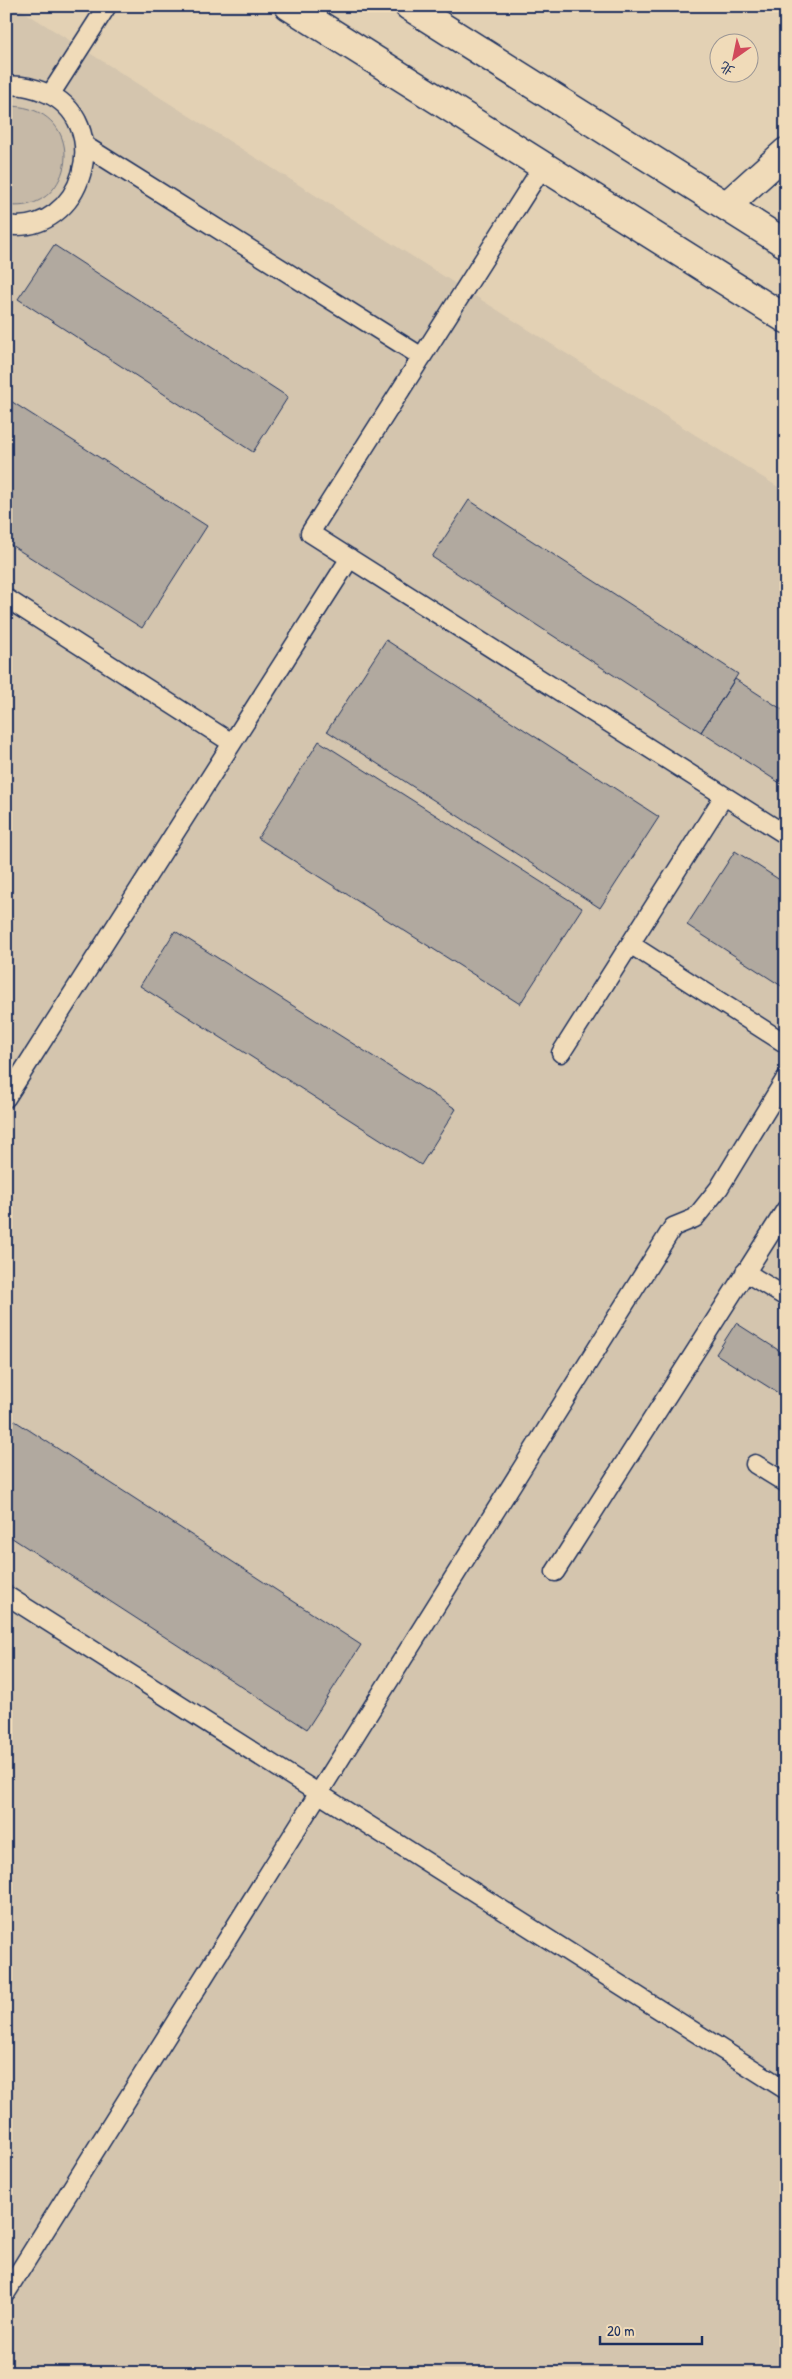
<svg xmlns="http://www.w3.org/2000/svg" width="792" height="2379" viewBox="0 0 792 2379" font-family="'Patrick Hand','LXGW WenKai TC',sans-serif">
  <rect width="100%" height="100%" fill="#e3d1b4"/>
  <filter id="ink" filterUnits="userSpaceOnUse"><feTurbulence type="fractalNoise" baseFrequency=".02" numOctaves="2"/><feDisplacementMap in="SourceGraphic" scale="10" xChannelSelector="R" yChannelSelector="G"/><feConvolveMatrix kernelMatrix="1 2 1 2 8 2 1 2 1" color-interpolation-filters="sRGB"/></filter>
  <g filter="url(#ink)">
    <path fill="#d4c5ae" d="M 6,6 L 15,6 L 786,492 L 786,2373 L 6,2373 Z"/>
    <path fill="#c6b9a7" stroke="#707482" d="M 6,106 C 92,104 77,217 6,205 Z"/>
    <path fill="#b1a99f" stroke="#1b2f5e" d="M 54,245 L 288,397 L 253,452 L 18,299 Z
      M 6,398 L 207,526 L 142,628 L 6,542 Z
      M 469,500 L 738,674 L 701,732 L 432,557 Z
      M 386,640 L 659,817 L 600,908 L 327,731 Z
      M 735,679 L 786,712 L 786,787 L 701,732 Z
      M 319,741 L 582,908 L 520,1004 L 258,838 Z
      M 735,851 L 786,884 L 786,989 L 687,925 Z
      M 175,931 L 456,1109 L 421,1165 L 140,986 Z
      M 736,1323 L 786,1355 L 786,1398 L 716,1354 Z
      M 12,1419 L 361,1645 L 307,1729 L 6,1534 L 6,1428 Z"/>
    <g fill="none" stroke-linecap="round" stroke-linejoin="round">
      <g stroke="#1b2f5e" stroke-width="21">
        <path id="service" d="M 6,86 C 19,84 32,87 44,92 C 116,120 84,237 6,225
          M 50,95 L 107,6
          M 84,145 L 422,357
          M 543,166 L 310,533 L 786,835
          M 6,598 L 232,743
          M 630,944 L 786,1044
          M 561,1053 L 724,796
          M 6,1098 L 350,558
          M 745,1272 L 786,1297
          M 755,1464 L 786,1483
          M 555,1572 L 786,1209
          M 6,1595 L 786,2090
          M 6,2293 L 673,1227 L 695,1218 L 719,1188 L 786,1078"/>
      </g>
      <g stroke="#1b2f5e" stroke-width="31">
        <path id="minor" d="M 726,206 L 786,152"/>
      </g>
      <g stroke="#1b2f5e" stroke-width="31">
        <path id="primary" d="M 289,6 L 786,319
          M 409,6 L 786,244"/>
      </g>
      <use href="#service" stroke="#f0dbb9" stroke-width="18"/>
      <use href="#minor" stroke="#f0dbb9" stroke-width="28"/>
      <use href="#primary" stroke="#f0dbb9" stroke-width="28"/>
    </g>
  </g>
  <rect width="792" height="2379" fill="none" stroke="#f0dbb9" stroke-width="25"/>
  <rect x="12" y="12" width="767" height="2354" fill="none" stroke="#1b2f5e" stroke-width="2" filter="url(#ink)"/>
  <g transform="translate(734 58) rotate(213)"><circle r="24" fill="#f0dbb9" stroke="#9b9695"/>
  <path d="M0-4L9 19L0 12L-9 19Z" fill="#d1495b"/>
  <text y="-8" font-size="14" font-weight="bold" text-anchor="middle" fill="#1b2f5e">北</text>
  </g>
  <path d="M600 2336v8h102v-8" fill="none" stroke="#1b2f5e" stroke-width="2.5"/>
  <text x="607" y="2336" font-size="15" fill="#1b2f5e" stroke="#f0dbb9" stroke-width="4" paint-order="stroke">20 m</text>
</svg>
